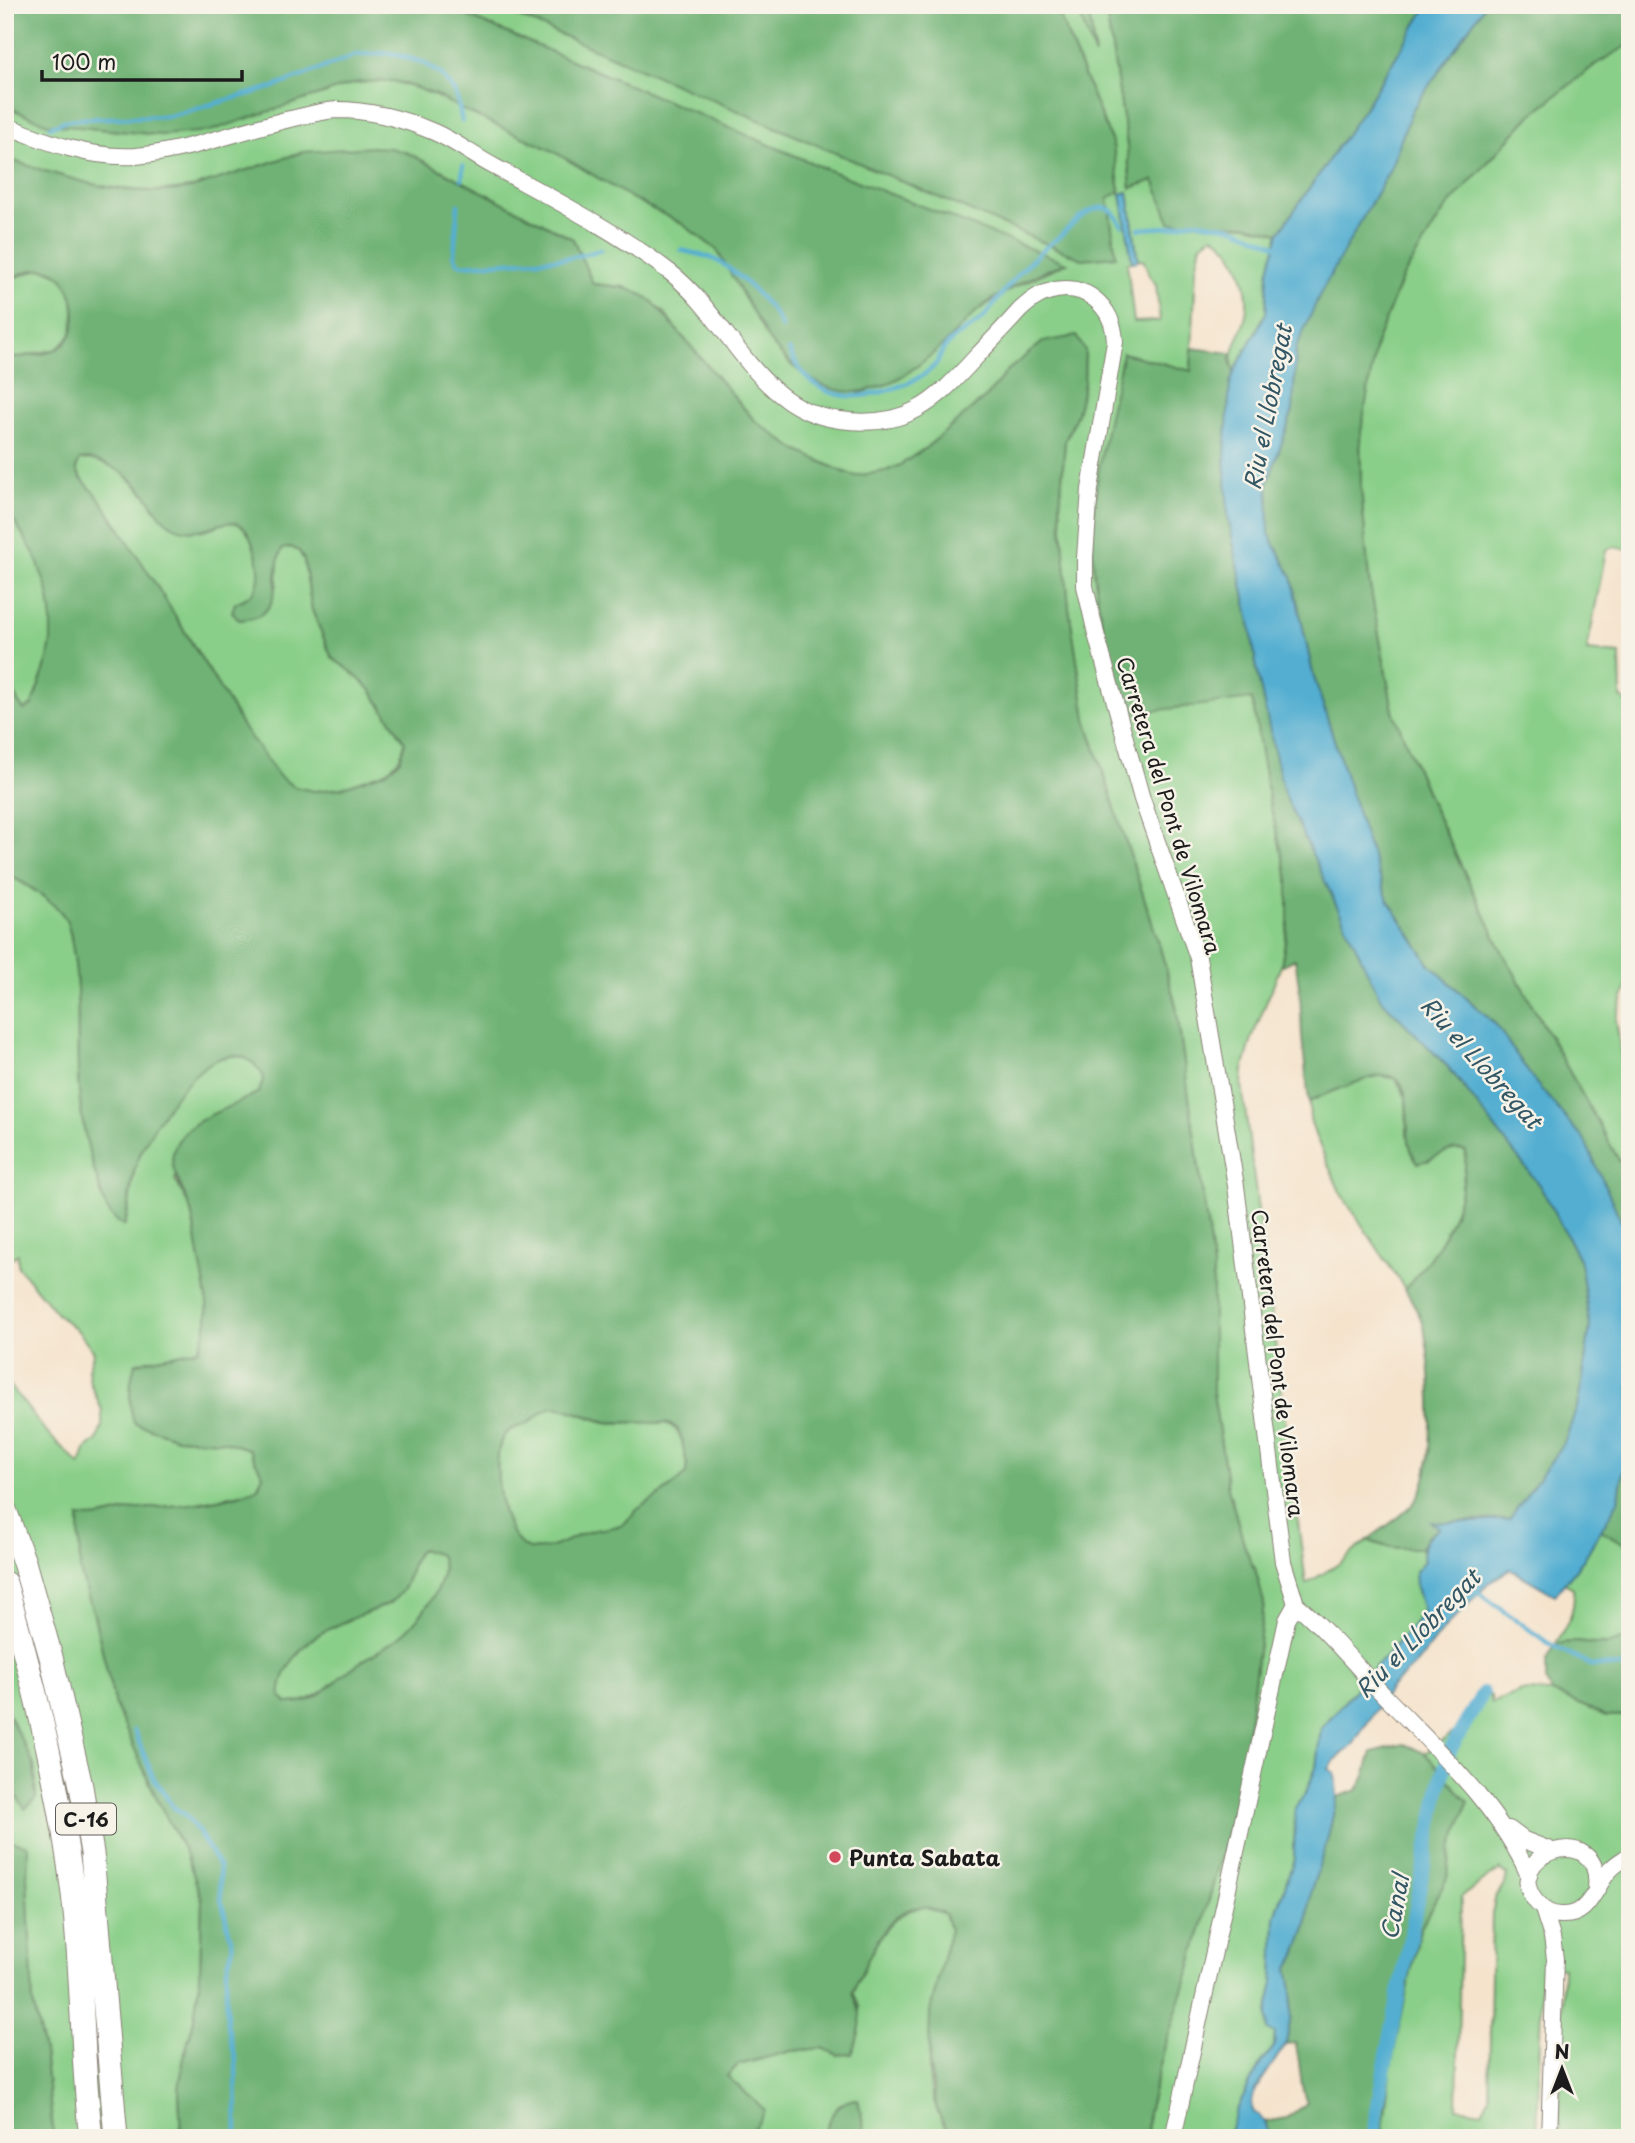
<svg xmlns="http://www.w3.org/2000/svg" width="1635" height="2143" viewBox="0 0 1635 2143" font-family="'Playpen Sans',sans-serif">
  <rect width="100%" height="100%" fill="#f7f3e8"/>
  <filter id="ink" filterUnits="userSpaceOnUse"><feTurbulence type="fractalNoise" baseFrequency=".0143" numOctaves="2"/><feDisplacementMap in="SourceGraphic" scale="14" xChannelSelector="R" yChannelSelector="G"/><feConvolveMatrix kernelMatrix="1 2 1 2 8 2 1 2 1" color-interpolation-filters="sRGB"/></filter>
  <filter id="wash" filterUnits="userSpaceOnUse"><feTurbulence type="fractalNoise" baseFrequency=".00686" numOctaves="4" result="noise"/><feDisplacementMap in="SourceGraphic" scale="28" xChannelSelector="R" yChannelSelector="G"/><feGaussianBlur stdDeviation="1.57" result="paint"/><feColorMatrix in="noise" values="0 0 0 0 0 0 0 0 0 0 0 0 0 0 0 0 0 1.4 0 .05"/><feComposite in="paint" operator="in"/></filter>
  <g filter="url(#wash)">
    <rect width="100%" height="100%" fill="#f5e3cc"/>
    <path fill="#8acf89" stroke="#537652" stroke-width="2" fill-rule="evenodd" d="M 442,5 L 492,5 L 1082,259 L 1087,258 L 1108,197 L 1120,192 L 1113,145 L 1055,5 L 1076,5 L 1094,52 L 1088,5 L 1105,5 L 1126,136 L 1131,188 L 1154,179 L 1170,222 L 1248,225 L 1279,233 L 1268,273 L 1266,313 L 1234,372 C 1227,350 1243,335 1246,314 C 1251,287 1237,249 1213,236 L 1201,244 L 1196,268 L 1191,371 L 1123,353 L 1252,699 L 1270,805 L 1288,877 L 1288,924 L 1281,966 L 1252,1038 L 1243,1070 L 1242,1085 L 1306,1584 L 1340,1563 L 1368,1540 C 1386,1549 1401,1548 1421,1548 L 1424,1561 L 1416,1587 L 1423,1609 L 1415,1623 L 1321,1728 L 1316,1768 L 1306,1792 L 1295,1808 L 1294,1859 L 1275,1917 L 1273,1986 L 1267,2015 L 1275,2034 L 1274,2047 L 1261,2063 L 1251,2081 L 1237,2110 L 1228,2138 L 1147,2138 L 1148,2112 L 1164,2049 L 1190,1969 L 1242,1778 L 1264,1603 L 1257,1576 L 1245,1547 L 1228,1488 L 1213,1393 L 1213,1266 L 1176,1006 L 1159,944 L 1086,719 L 1069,608 L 1060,505 L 1065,441 L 1072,428 L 1084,383 L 1085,350 L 1076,337 L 1043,342 L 1007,371 L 987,396 L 927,447 L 900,465 L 886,471 L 855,476 L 841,471 L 796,450 L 754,420 L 673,326 L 665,313 L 625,287 L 593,284 L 573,239 L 408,153 L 303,152 L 191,188 C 125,199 66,178 5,158 L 5,106 L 48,124 L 161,135 L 193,132 L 327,93 L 342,85 L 377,81 L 393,81 L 422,90 L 551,150 L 637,201 L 681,223 L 717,250 L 770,342 L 791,365 L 817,384 L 861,393 L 891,383 L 920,364 L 978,310 L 1017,286 L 1066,263 L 826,169 ZM 1128,192 L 1138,260 L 1133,262 L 1121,194 ZM 1141,260 L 1144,261 L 1149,275 L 1156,285 L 1160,321 L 1134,322 L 1127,263 Z
      M 1630,44 L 1630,550 L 1614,547 L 1606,550 L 1587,651 L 1620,654 L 1621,697 L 1630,706 L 1630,977 L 1616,1019 L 1627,1099 L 1630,1106 L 1630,1180 L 1502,951 L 1431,803 L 1393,711 L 1369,580 L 1361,487 L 1360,430 L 1376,344 L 1402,278 L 1445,209 L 1531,115 L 1596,64 Z
      M 40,269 C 74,272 78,307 71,335 L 57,349 L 5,360 L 5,281 Z
      M 89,459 L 108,464 L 124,474 L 145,494 L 156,510 L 202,531 L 231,521 L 240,523 C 253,537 266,568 257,586 C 253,596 244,599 235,603 L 277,586 L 278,557 L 282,548 L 291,547 L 299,551 L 304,560 L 312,610 L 332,658 L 357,675 L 371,690 L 405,742 C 403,763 386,774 367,781 C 341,790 310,799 285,781 C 256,761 232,707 213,677 C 186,633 159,589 131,546 C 121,530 110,512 98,498 C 90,488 81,480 76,468 L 80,460 Z
      M 5,506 C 37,543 58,600 51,648 C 48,668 37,686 32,705 L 24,710 L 18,702 L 5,667 Z
      M 5,874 C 21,880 57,904 65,918 C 70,927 71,939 73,949 C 80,990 77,1031 78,1072 C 79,1109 86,1147 98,1182 C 103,1200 106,1217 125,1225 C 131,1204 130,1182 137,1162 C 150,1127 193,1054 236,1056 C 243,1057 250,1058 255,1064 C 259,1067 261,1073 264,1077 L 259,1092 L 195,1124 L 175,1180 L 190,1207 L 207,1291 L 208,1321 L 205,1336 L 198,1349 C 177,1356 156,1356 135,1364 L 130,1394 L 134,1423 L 177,1438 L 223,1441 L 249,1449 L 263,1475 L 257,1488 L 241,1494 L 191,1504 L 130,1510 L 94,1519 L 79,1517 L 80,1571 L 94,1615 L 115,1705 L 158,1801 L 187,1856 L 202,1900 L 200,1977 L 193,2024 L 184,2056 L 179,2089 L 181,2138 L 54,2138 L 44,2052 L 33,2003 L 27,1877 L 28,1847 L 5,1839 L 5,1787 L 12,1789 L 25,1808 L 36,1781 L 34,1765 L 5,1708 L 5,1379 L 47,1433 L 80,1465 L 85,1450 L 97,1440 L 102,1426 L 102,1410 L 90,1383 L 88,1369 L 94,1352 L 79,1332 L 57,1314 L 18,1267 L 18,1254 L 5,1263 Z
      M 1377,1075 L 1396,1079 L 1406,1097 L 1407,1135 L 1428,1161 C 1440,1152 1451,1146 1466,1150 C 1465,1206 1442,1248 1405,1289 L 1341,1194 L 1315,1135 L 1310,1119 L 1309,1102 L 1333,1090 Z
      M 552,1407 C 571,1408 587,1418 605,1422 C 632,1427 674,1409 682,1442 C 685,1453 688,1463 686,1474 C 672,1489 654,1498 639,1509 C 633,1514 629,1520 623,1524 C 612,1529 598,1529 586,1533 C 569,1538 549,1553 530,1549 C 500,1542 490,1459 503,1437 C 508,1428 518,1428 526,1424 C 536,1419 539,1411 552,1407 Z
      M 1601,1530 L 1630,1547 L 1630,1635 C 1599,1655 1584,1635 1555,1645 C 1566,1627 1577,1610 1573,1588 L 1564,1583 L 1584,1559 Z
      M 421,1549 L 440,1555 C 453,1582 415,1626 394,1641 C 381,1651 366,1658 352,1668 C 329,1685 319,1703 287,1703 L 281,1697 C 278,1674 298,1650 316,1636 C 329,1626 370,1612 388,1604 C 415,1585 404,1568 421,1549 Z
      M 1479,1690 L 1491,1696 L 1492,1703 L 1522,1691 L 1551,1692 L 1606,1716 L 1630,1716 L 1630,2138 L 1559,2138 L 1563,1968 L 1542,1967 L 1537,2138 L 1382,2138 L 1390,2070 L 1420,1929 L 1447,1878 L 1451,1850 L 1468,1803 L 1425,1753 L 1458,1729 ZM 1500,1869 L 1507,1875 L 1505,1884 L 1496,1895 L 1492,1913 L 1489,2097 L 1482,2112 L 1457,2108 L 1461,1897 Z
      M 924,1907 L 945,1914 L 950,1929 C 943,1991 902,2087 957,2138 L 866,2138 L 858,2099 C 836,2100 829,2119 824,2138 L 735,2138 L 746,2135 L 739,2087 L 726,2077 L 738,2065 L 791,2051 L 823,2048 L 838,2055 L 860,2007 L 853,1992 C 869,1959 882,1912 924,1907 Z"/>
    <path fill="#6fb275" stroke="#466748" stroke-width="2" fill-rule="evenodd" d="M 5,5 L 442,5 L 826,169 L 1067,263 C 1044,269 995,295 977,311 C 965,322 955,334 943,345 C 878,403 831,413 770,342 L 717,250 L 681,223 L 637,201 L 551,150 L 463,110 L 436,95 L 408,85 L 393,81 L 358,82 L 210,131 L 161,135 L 48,124 L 5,106 Z
      M 492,5 L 1055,5 L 1113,145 L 1120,192 L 1108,198 L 1116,256 L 1082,259 Z
      M 1076,5 L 1088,5 L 1095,56 Z
      M 1105,5 L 1428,5 L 1365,107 L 1279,233 L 1248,225 L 1170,222 L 1154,180 L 1131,188 L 1126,136 Z
      M 1485,5 L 1630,5 L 1630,44 L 1596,64 L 1531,115 L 1445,209 L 1402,278 L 1376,344 L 1360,438 L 1361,487 L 1369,580 L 1393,711 L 1431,803 L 1502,951 L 1630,1180 L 1630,1257 L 1622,1223 L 1535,1082 L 1496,1025 L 1430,965 L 1388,900 L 1363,830 L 1313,674 L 1292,577 L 1269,534 L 1268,482 L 1293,410 L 1296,348 L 1319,294 L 1390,169 L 1412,110 Z
      M 372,147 L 390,148 L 408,153 L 573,239 L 593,284 C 616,286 634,287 653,302 L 754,420 L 796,450 L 841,471 L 855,476 L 886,471 L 900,465 L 927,447 L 987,396 L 1007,371 L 1043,342 L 1076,336 L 1085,350 L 1084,383 L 1077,414 L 1065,441 L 1060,505 L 1069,608 L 1086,719 L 1159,944 L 1176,1006 L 1213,1266 L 1213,1393 L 1228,1488 L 1245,1547 L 1257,1576 L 1264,1603 L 1242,1778 L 1190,1969 L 1164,2049 L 1148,2112 L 1147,2138 L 957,2138 L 944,2125 L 937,2110 L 929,2062 L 930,2012 L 950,1929 L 945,1914 C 938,1911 930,1907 924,1907 C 886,1904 866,1965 853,1992 C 864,2016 862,2029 852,2054 L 838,2055 L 823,2048 L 791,2051 L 738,2065 L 727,2076 L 765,2110 C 759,2126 752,2133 735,2138 L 181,2138 L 179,2089 L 184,2056 L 193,2024 L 200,1977 L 202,1900 L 187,1856 L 158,1801 L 115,1705 L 94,1615 L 80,1571 L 79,1517 C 100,1520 113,1513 133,1510 C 174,1505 218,1505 258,1488 L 263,1475 L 249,1449 L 223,1441 L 177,1438 L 134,1423 C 128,1403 129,1384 135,1364 C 156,1356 177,1356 198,1349 C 215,1318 205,1289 199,1256 C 196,1240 195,1223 190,1208 C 182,1182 158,1161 184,1133 C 201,1115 237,1105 259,1092 L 264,1077 C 223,1008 151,1124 137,1162 C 129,1182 130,1205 124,1226 C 105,1215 104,1202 98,1182 C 86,1147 79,1109 78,1072 C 77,1029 80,986 72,944 C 71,935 69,925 65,918 C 57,903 21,880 5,874 L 5,667 L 18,702 L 24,710 L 32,705 L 48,659 L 51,640 L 51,611 L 48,592 L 35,555 L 5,506 L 5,360 C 23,354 47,358 63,345 C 85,328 75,268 41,269 C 29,269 16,276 5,281 L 5,158 C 66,178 125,200 191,188 L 303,152 ZM 89,459 C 112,464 133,477 147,496 C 155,507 160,519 171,525 C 206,547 237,495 253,545 C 257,555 260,566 259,577 C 258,592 248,598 235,603 L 232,612 L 239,620 C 288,617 269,578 282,549 L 291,547 L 299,551 L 304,560 L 312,610 L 332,658 L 348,669 L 371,690 L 405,742 L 400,760 L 386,772 L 341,788 L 314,791 L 295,787 L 280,777 L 245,730 L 155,583 L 100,499 L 80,477 L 76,468 L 80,460 ZM 553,1407 L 562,1408 L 607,1422 L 667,1423 L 677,1428 L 681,1436 L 687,1465 L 686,1474 C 672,1489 654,1498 638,1509 C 633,1514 629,1520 623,1524 C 613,1529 602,1528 591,1531 C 572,1536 551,1553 530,1549 C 500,1542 490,1458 503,1437 C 508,1428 518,1428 526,1424 C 537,1419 539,1411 553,1407 ZM 421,1549 L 440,1555 C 453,1581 415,1626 394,1641 C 380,1651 365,1658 352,1668 C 329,1685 319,1704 287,1703 L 281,1697 C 278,1675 302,1643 321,1633 C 342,1622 365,1613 388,1604 C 415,1585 404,1568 421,1549 Z
      M 1192,348 L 1232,353 L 1230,360 L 1234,372 L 1230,384 L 1225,454 L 1228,517 L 1250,622 L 1258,677 L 1380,998 L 1449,1068 L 1542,1189 L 1580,1261 L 1590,1326 L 1580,1399 L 1564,1443 L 1510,1519 L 1432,1523 L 1440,1528 L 1427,1537 L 1421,1548 C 1401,1548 1386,1549 1368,1540 C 1384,1526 1411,1513 1420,1493 C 1436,1461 1432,1369 1425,1333 C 1422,1317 1413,1303 1405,1289 C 1442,1248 1465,1206 1466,1151 C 1447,1145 1436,1160 1418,1163 C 1406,1147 1408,1130 1407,1110 C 1406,1065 1380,1073 1350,1085 C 1336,1090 1322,1095 1309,1102 L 1302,1038 L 1300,992 L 1295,959 L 1281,966 L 1288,924 L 1288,877 L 1270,805 L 1252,699 L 1126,714 C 1111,664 1096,610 1093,558 C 1089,493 1109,416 1123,353 L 1191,371 Z
      M 1630,1418 L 1630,1547 L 1601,1530 L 1618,1501 L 1627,1451 Z
      M 1630,1635 L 1630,1716 L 1606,1716 L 1551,1692 L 1546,1682 L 1546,1662 L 1555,1645 C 1584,1635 1600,1655 1630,1635 Z
      M 5,1708 L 34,1765 L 36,1798 L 25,1809 L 12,1789 L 5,1787 Z
      M 1403,1744 L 1425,1753 L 1468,1802 L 1451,1850 L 1447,1878 L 1420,1929 L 1390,2070 L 1382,2138 L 1270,2138 L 1265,2122 L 1286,2118 L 1307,2103 C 1298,2083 1302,2063 1295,2043 L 1286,2044 L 1291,2016 L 1292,1989 L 1288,1969 L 1296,1955 L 1307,1925 L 1311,1891 L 1327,1841 L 1337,1797 L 1358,1790 L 1365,1776 L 1372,1752 Z
      M 5,1839 L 28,1846 L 27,1877 L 33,2003 L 44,2052 L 54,2138 L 5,2138 Z
      M 858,2099 L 866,2138 L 824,2138 C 829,2118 835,2100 858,2099 Z"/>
    <path fill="#53aed1" stroke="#386576" stroke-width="2" d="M 1428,5 L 1485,5 L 1412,110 L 1390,169 L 1320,294 L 1296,348 L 1293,410 L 1268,482 L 1269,534 L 1292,577 L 1313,674 L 1363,830 L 1388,900 L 1430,965 L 1496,1025 L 1535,1082 L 1585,1141 L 1622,1223 L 1630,1257 L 1630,1418 L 1627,1451 L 1618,1501 L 1584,1559 L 1555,1595 L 1510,1569 L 1489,1583 L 1440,1633 L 1417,1663 L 1390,1688 L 1352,1746 L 1335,1760 L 1329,1769 L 1335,1773 L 1337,1797 L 1327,1841 L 1311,1891 L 1307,1925 L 1296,1955 L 1288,1969 L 1292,1989 L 1291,2016 L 1286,2044 L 1254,2092 L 1252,2100 L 1253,2111 L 1265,2122 L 1270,2138 L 1228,2138 L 1237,2110 L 1251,2081 L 1261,2063 L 1274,2047 L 1275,2034 L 1268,2030 L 1267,2015 L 1273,1986 L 1275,1917 L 1294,1859 L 1295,1808 L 1306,1792 L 1316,1768 L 1321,1728 L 1414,1624 L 1423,1610 L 1416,1587 L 1415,1571 L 1424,1561 C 1420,1543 1426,1538 1440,1528 L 1431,1522 L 1477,1522 L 1509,1519 L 1564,1443 L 1580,1399 L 1590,1326 L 1580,1261 L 1542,1189 L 1449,1068 L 1380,998 L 1284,794 L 1258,677 L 1250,622 L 1228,517 L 1225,454 L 1230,384 L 1234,372 L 1266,313 L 1268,273 L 1279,233 L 1365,107 Z
      M 1128,192 L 1138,261 L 1132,262 L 1121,194 Z"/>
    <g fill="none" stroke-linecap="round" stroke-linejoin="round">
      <path stroke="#53aed1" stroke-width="4.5" d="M 50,127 L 64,121 L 77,119 L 170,116 L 274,87 L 356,55 L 390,53 L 422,62 L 442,75 L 456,94 L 462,121
        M 5,149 L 10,146
        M 462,179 L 463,166
        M 458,205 L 454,255 L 458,263 L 462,265 L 570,258 L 601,250
        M 1139,229 L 1170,227 L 1193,221 L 1232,227 L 1280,247
        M 681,250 C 691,253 703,254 713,259 C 733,267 775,308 782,328
        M 789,350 C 800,376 820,394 848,396 C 872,398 920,383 936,364 C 940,358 941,351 946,346 C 957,333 972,329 984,317 C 992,308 999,297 1007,288 C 1022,268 1040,251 1060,236 C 1070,227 1084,211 1099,208 C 1113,206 1115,216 1122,225
        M 1475,1590 L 1548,1643 L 1591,1665 L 1619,1667 L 1630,1666
        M 134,1730 L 153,1777 L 173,1807 L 184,1814 L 198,1831 L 219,1866 L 221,1899 L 233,1947 L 226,1972 L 227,2023 L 236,2061 L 237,2138"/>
      <path stroke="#53aed1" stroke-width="14" d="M 1374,2138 L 1376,2112 L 1440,1784 L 1450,1750 L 1483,1693"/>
    </g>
  </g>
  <g filter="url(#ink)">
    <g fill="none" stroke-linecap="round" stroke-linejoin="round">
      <g stroke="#888074" stroke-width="18">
        <path id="tertiary" d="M 5,125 C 46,142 91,159 136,156 C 189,151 238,131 290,119 C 305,116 321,111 336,110 C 369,110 404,119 434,132 C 455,141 474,156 495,167 C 555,200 616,231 671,273 C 731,320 756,410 840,420 C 907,429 934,403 976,357 C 991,341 1006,326 1020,310 C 1029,302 1037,295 1048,292 C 1084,280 1114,306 1115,342 L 1090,489 L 1085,557 L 1085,586 L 1096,634 L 1142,799 L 1198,958 L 1236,1186 L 1283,1562 L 1296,1604 C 1326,1629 1352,1661 1378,1689 C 1432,1746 1498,1803 1529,1876
          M 1509,1829 L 1524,1840 L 1550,1850
          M 1596,1888 C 1603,1818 1496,1855 1537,1903 C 1543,1910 1552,1915 1561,1915 C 1590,1917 1594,1887 1610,1870 C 1614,1865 1621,1861 1627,1857
          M 1543,1909 L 1552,1937 L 1555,1959 L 1549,2138
          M 1173,2138 L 1287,1620 L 1296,1604"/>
      </g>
      <g stroke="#888074" stroke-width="25">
        <path id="motorway" d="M 5,1510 L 24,1562 L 51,1657 L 81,1786 L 92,1853 L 116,2138
          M 5,1583 C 35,1685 60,1788 73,1894 C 83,1975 81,2057 91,2138"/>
      </g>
      <use href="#tertiary" stroke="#fff" stroke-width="16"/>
      <use href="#motorway" stroke="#fff" stroke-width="23"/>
    </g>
  </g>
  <circle fill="#d1495b" stroke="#f7f3e8" stroke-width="2.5" cx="835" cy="1857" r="7"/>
  <g text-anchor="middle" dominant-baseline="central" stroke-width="5" stroke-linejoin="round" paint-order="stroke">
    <rect fill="#f7f3e8" stroke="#5e5c59" stroke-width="2" x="56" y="1803.5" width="60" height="31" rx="5"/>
    <g font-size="19" font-weight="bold" fill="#1c1c1c">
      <text x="86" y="1819">C-16</text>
    </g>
    <g font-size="21" fill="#1c1c1c" stroke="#f7f3e8">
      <text transform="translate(1170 805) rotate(73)">Carretera del Pont de Vilomara</text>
      <text transform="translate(1279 1363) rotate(83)">Carretera del Pont de Vilomara</text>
    </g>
    <g font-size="21" font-weight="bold" fill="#1c1c1c" stroke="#f7f3e8" text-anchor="start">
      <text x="849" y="1857">Punta Sabata</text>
    </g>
    <g font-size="23" font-style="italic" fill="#325664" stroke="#f7f3e8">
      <text transform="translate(1267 407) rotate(-79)">Riu el Llobregat</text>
      <text transform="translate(1482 1062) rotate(48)">Riu el Llobregat</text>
      <text transform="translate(1417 1633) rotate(-46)">Riu el Llobregat</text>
      <text transform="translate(1394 1907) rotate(-79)">Canal</text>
    </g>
  </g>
  <rect width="1635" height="2143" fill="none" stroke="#f7f3e8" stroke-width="28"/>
  <g transform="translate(1562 2069)" stroke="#f7f3e8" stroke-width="5" paint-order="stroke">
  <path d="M0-5L12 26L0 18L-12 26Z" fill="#1c1c1c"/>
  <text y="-10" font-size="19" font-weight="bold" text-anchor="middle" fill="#1c1c1c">N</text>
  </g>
  <path d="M42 70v10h200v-10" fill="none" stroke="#1c1c1c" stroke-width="3.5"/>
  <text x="52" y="70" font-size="21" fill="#1c1c1c" stroke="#f7f3e8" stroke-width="5" paint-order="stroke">100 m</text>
</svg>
